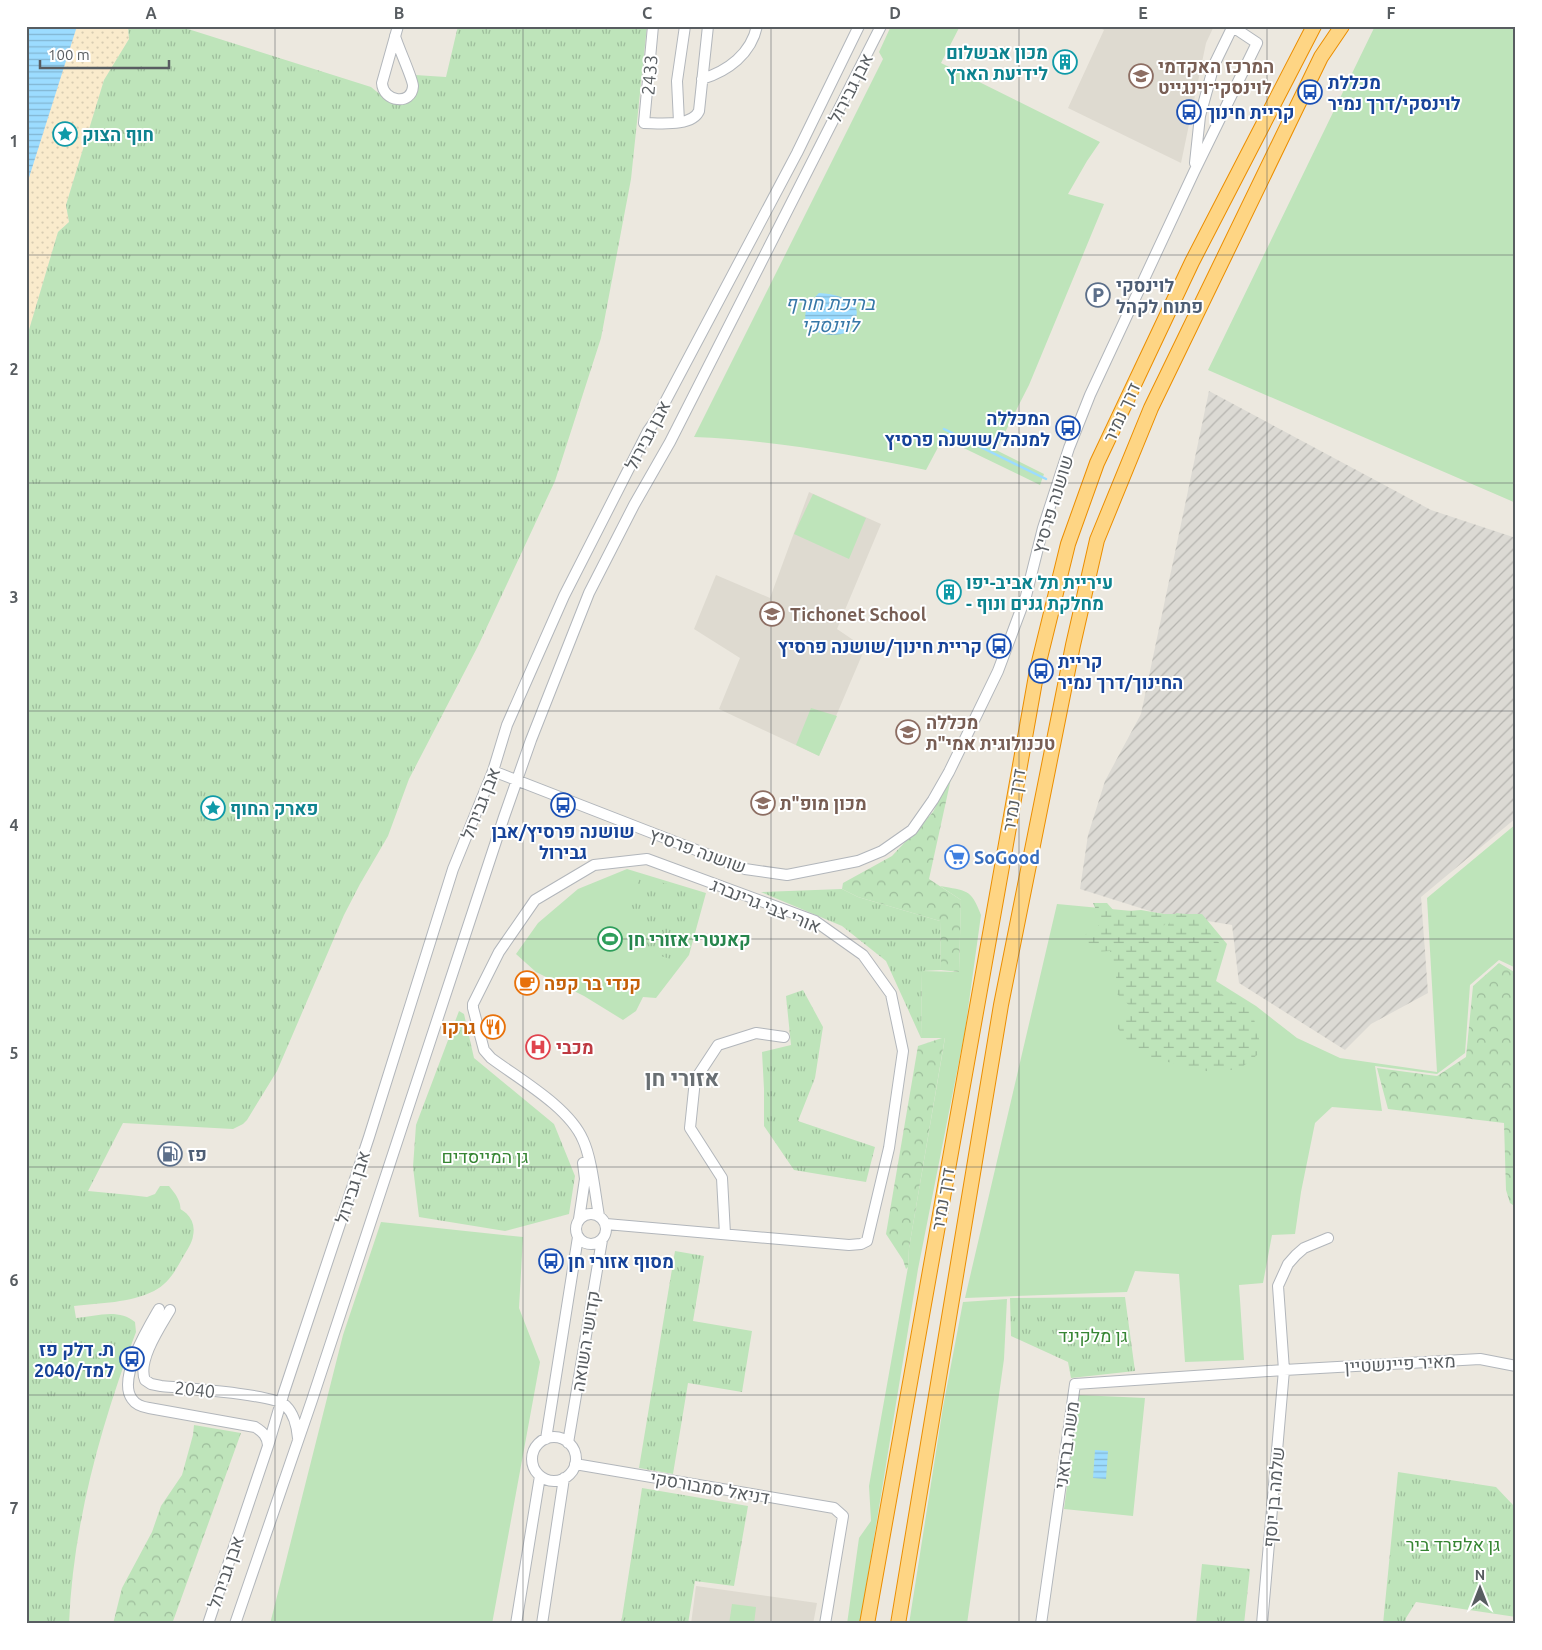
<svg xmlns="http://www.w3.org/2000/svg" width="1542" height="1650" viewBox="0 0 1542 1650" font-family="Ubuntu,Heebo,sans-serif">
  <defs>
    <pattern id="industrial-furrows" width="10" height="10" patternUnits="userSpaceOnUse" patternTransform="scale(1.25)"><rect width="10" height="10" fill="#dcdad4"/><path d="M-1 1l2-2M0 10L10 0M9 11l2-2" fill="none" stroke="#b5b4af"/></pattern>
    <pattern id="forest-crowns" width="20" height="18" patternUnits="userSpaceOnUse" patternTransform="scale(1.25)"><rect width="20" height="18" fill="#bee4ba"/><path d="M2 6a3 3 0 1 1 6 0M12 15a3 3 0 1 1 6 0" fill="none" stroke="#9dbc9b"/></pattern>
    <pattern id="wetland-marsh" width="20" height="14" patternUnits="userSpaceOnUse" patternTransform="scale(1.25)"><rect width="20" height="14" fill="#bee4ba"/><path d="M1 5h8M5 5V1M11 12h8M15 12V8" fill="none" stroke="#9dbc9b"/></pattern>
    <pattern id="sand-dots" width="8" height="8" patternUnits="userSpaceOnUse" patternTransform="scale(1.25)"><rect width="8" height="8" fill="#faebcc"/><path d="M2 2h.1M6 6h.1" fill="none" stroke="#d8ccb2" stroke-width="1.8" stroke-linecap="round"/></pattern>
    <pattern id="park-tufts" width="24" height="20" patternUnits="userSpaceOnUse" patternTransform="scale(1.25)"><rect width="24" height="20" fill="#bee4ba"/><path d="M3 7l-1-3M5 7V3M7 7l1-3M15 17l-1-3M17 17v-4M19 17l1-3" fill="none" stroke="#9dbc9b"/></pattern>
    <pattern id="water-rules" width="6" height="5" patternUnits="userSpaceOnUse" patternTransform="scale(1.25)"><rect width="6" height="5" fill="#9cdcff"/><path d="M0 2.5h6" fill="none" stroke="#82b6d2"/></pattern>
  </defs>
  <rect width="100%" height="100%" fill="#ece8df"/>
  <path fill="url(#industrial-furrows)" d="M 1209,391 L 1431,510 L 1516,538 L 1516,818 L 1421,897 L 1428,993 L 1371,1024 L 1345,1050 L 1239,983 L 1232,925 L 1153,912 L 1080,889 L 1088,835 L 1105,781 L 1141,714 Z"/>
  <path fill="#dedad0" d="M 1097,26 L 1214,26 L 1206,43 L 1181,163 L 1068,108 L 1104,30 Z
    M 809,492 L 881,524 L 837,629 L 865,648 L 819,756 L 719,709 L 740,658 L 694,629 L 716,575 L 770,598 Z
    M 696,1586 L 817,1603 L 813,1624 L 691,1624 Z"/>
  <path fill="#bee4ba" d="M 891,26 L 960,26 L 941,63 L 1100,142 L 1087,161 L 1068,194 L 1104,204 L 1029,385 L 996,450 L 1044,474 L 1040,485 L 943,438 L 926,470 C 850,454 772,440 694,437 L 883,59 L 879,52 Z
    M 1375,26 L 1516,26 L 1516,503 L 1208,370 Z
    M 813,494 L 866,518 L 849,559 L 794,534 Z
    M 811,708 L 837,716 L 819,756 L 796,745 Z
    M 1516,824 L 1516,968 L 1499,960 L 1470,985 L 1465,1053 L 1437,1074 L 1375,1066 L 1382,1111 L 1332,1107 L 1315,1123 L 1301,1192 L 1295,1234 L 1272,1235 L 1263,1283 L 1239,1285 L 1244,1360 L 1185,1362 L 1179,1274 L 1135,1271 L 1127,1292 L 965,1298 L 1057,904 L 1164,914 L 1202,914 L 1227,944 L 1216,981 L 1256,1006 L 1297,1038 L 1340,1058 L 1437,1072 L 1427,898 Z
    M 627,869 L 706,893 L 689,955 L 656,998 L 643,997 L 636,1011 L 623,1020 L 584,996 L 536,972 L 516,954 L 538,923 L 578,889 Z
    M 940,886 C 966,891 971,888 981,915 L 965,1031 L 918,1269 L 860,1624 L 847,1624 L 859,1538 L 871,1521 L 869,1486 L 873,1463 L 908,1267 L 909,1248 L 945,1038 L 921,1038 L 922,971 L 959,972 L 961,900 Z
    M 160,1186 L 169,1186 C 179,1198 183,1205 179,1219 L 130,1197 L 130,1195 L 147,1197 L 155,1194 Z
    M 381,1222 L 523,1237 L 519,1308 L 540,1362 L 492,1624 L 270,1624 L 343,1335 Z
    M 1007,1299 L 1004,1359 L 967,1624 L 909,1624 L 943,1407 L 963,1302 Z
    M 1079,1395 L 1145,1398 L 1133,1516 L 1064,1509 Z
    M 732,1604 L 756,1607 L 754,1624 L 729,1624 Z"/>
  <path fill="url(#forest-crowns)" d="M 952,774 L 929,879 L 961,900 L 959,972 L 941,970 L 940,921 L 858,897 L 842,889 L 843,883 L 892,856 L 933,812 Z
    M 1499,963 L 1516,973 L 1516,1207 L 1510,1203 L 1506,1190 L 1504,1123 L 1388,1109 L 1377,1068 L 1437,1076 L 1466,1057 L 1473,986 Z
    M 945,1037 L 909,1248 L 908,1267 L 906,1269 L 903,1260 L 886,1234 L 918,1046 Z
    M 194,1425 L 241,1433 L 172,1624 L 113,1624 L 122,1588 L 152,1532 L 161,1506 L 182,1475 L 193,1435 Z"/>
  <path fill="url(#wetland-marsh)" d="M 1093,903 L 1107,903 L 1115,912 L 1141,910 L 1164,914 L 1166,923 L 1163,927 L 1158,949 L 1167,947 L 1168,925 L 1176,913 L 1194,915 L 1220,944 L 1211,983 L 1229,1001 L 1251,1007 L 1262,1051 L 1241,1068 L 1215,1073 L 1168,1062 L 1155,1062 L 1136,1051 L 1115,1025 L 1132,1008 L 1117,994 L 1117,981 L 1110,951 L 1093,952 L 1080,942 L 1085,935 L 1102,923 Z"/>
  <path fill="url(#sand-dots)" d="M 77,26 L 128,26 L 129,39 L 104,80 L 66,205 L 69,222 L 58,232 L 26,340 L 26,187 Z"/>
  <path fill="url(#park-tufts)" d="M 128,26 L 188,26 L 188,29 L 371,87 C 384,97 389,104 406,103 L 414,95 L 415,75 L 446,77 L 458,26 L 647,26 L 631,179 L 601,338 L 555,481 L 478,646 L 409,779 L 388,836 L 360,884 L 344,915 L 277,1071 L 247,1120 L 243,1124 L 233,1129 L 123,1123 L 88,1191 L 130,1195 L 130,1197 C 152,1200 200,1203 193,1236 C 192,1243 187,1250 183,1257 C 176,1270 168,1284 154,1291 C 130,1303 100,1303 74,1306 L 76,1318 C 96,1316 119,1308 135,1322 L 136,1332 C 101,1425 73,1523 69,1624 L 26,1624 L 26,340 L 58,232 L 69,222 L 66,205 L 104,80 L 129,39 Z
    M 640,876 L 701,894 L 681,962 L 643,951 L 651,924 L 628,917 Z
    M 842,889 L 858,897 L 940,921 L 941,970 L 922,971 L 921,1038 L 886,961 L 842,926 L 761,892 Z
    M 803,990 L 823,1027 L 815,1078 L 798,1121 L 875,1147 L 866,1182 L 794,1170 L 764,1126 L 764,1089 L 762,1052 L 791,1045 L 786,996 Z
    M 459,1011 L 464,1014 L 474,1058 L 554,1124 L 575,1176 L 569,1214 L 505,1231 L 419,1217 L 413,1167 L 416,1125 Z
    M 675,1251 L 704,1256 L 693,1321 L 752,1331 L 742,1392 L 688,1383 L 673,1474 L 639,1468 Z
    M 1125,1297 L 1135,1371 L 1071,1378 L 1068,1362 L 1011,1336 L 1010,1298 Z
    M 1398,1472 L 1496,1487 L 1513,1505 L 1516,1518 L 1516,1617 L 1416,1602 L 1406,1618 L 1405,1624 L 1383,1624 Z
    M 642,1488 L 748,1506 L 734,1586 L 695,1581 L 688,1624 L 621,1624 Z
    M 1202,1564 L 1250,1569 L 1244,1624 L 1196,1624 Z"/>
  <path fill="url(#water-rules)" d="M 26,26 L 77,26 L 26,187 Z
    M 819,293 C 832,294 862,298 856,317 C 855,322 851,327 849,332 C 833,337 823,336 807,327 C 802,311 808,304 819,293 Z
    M 1095,1450 L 1108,1451 L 1106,1479 L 1093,1478 Z"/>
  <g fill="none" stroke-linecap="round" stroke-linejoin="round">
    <path stroke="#9cdcff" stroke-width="2.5" d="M 944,429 L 1046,479"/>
    <g stroke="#b2b6bb" stroke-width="12">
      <path id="minor" d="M 653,26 L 644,123 C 659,123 692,127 699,111 L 708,26
        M 395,36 C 398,47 413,79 413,86 C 412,106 383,102 382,83 L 398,26
        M 702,79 C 728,71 751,54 757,26
        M 679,122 L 677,81 L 685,26
        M 1195,163 L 1200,116 L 1214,65 L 1233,26
        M 493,771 L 745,869 L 787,875 L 858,861 L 882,851 L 912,830 L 933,800 L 949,772 L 998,671 L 1026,596 L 1043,528 L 1069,448 L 1090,395 L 1194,172 L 1257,43 L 1233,27
        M576 1229a15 15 0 1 1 30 0a15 15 0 1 1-30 0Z
        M 599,1216 C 595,1194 592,1159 583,1140 C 569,1107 519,1079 491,1058 L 484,1050 L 473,1008 L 473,1004 L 499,952 L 535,900 L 594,865 L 647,859 L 815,921 L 863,955 L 891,994 L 903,1051 L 889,1148 L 867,1241 L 861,1244 L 849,1245 L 606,1224
        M 579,1219 L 585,1179 L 583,1163
        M 725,1234 L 722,1178 L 690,1128 L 695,1080 L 718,1045 L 756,1033 L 784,1037
        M 159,1309 C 148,1328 117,1379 132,1399 C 136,1405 142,1407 149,1408 L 255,1427 C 263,1432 267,1436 268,1445
        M 170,1310 C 160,1327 137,1361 145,1380 L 151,1384 L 161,1386 C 182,1388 275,1394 286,1406 C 294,1414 297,1427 298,1438
        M532 1459a22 22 0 1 1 44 0a22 22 0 1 1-44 0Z
        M 546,1439 L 578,1237
        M 568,1443 L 602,1240
        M 575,1464 L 834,1508 L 843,1516 L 825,1624
        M 208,1624 L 268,1446 L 284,1392 L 369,1137 L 453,869 L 493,771 L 507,725 L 564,596 L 648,431 L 655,421 L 797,153 L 859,26
        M 235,1624 L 312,1400 L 504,817 L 531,740 L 589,593 L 634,505 L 670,442 L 881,26
        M 516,1624 L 540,1476
        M 542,1624 L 564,1478
        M 1041,1624 L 1075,1384 L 1284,1370 L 1480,1359 L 1516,1366
        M 1262,1624 L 1284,1370 L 1278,1286 L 1288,1264 L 1296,1255 L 1304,1248 L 1328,1238"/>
    </g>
    <g stroke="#eb8e00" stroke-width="16">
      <path id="highway" d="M 867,1624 L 1037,670 L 1068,544 L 1097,463 L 1192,262 L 1314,26
        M 898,1624 L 1001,1005 L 1073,645 L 1097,540 L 1151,408 L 1321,57 L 1342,26"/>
    </g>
    <use href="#minor" stroke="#fff" stroke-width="10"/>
    <use href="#highway" stroke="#fed584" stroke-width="14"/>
  </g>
  <path fill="none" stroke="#585d61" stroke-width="1" stroke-opacity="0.55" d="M 275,26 L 275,1624M 523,26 L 523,1624M 771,26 L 771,1624M 1019,26 L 1019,1624M 1267,26 L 1267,1624M 26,255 L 1516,255M 26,483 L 1516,483M 26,711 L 1516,711M 26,939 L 1516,939M 26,1167 L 1516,1167M 26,1395 L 1516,1395"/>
  <defs>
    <g id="building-ring" transform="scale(1.25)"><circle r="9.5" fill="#fff" stroke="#0f9aa8" stroke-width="1.5"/><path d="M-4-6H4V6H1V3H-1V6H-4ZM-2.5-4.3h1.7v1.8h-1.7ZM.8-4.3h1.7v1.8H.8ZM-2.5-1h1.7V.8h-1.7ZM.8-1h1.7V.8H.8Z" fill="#0f9aa8"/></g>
    <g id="university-ring" transform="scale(1.25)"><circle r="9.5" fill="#fff" stroke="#8d6e63" stroke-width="1.5"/><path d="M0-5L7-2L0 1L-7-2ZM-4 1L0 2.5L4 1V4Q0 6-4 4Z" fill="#8d6e63"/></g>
    <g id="bus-ring" transform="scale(1.25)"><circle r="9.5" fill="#fff" stroke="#1a4fb4" stroke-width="1.5"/><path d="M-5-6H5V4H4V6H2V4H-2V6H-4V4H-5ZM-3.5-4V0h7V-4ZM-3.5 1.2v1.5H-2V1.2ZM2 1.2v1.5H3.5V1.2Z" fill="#1a4fb4"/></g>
    <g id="sight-ring" transform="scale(1.25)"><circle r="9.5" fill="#fff" stroke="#0f9aa8" stroke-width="1.5"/><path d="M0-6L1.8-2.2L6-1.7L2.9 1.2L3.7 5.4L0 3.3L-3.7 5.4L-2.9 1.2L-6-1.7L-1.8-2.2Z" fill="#0f9aa8"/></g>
    <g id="parking-ring" transform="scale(1.25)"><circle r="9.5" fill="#fff" stroke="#5c6f8a" stroke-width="1.5"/><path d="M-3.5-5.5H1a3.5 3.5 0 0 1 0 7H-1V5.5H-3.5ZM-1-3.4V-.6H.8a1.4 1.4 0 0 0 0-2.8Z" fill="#5c6f8a"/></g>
    <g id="school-ring" transform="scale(1.25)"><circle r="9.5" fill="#fff" stroke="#8d6e63" stroke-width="1.5"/><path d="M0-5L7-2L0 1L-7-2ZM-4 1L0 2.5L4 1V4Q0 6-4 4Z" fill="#8d6e63"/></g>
    <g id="supermarket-ring" transform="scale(1.25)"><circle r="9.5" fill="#fff" stroke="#3f7fe0" stroke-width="1.5"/><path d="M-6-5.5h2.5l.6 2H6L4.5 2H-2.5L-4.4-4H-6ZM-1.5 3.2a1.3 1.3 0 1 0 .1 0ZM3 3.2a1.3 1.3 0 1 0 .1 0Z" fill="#3f7fe0"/></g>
    <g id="stadium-ring" transform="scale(1.25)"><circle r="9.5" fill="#fff" stroke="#2e9e5b" stroke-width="1.5"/><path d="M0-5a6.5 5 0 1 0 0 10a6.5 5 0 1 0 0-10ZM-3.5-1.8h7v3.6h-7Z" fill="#2e9e5b"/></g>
    <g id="cafe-ring" transform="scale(1.25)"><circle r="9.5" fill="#fff" stroke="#e8710a" stroke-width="1.5"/><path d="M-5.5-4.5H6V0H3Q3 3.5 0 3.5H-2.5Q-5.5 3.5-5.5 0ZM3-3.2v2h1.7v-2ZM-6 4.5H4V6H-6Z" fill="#e8710a"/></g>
    <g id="restaurant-ring" transform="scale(1.25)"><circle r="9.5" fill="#fff" stroke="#e8710a" stroke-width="1.5"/><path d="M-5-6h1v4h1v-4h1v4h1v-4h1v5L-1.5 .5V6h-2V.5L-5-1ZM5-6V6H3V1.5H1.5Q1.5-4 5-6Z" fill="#e8710a"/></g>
    <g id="hospital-ring" transform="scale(1.25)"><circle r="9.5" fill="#fff" stroke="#e0444e" stroke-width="1.5"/><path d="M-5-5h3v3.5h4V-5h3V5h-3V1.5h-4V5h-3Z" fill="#e0444e"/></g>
    <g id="fuel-ring" transform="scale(1.25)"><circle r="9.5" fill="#fff" stroke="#5c6f8a" stroke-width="1.5"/><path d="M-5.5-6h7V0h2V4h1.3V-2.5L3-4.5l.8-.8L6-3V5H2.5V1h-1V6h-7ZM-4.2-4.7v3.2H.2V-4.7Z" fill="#5c6f8a"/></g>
  </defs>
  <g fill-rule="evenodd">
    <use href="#building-ring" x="1065" y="62"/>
    <use href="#university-ring" x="1141" y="76"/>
    <use href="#bus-ring" x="1310" y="92"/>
    <use href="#bus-ring" x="1189" y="112"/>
    <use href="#sight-ring" x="65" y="134"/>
    <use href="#parking-ring" x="1098" y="295"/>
    <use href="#bus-ring" x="1068" y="428"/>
    <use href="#building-ring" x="949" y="592"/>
    <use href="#school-ring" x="772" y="614"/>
    <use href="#bus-ring" x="999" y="646"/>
    <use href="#bus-ring" x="1041" y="671"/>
    <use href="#university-ring" x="908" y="732"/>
    <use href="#university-ring" x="763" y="803"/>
    <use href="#bus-ring" x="563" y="805"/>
    <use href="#sight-ring" x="213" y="808"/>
    <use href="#supermarket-ring" x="957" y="857"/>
    <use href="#stadium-ring" x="610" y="939"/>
    <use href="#cafe-ring" x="527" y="983"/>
    <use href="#restaurant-ring" x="493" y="1027"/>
    <use href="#hospital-ring" x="538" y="1047"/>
    <use href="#fuel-ring" x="170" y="1154"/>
    <use href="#bus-ring" x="551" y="1261"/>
    <use href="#bus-ring" x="132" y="1359"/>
  </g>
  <g text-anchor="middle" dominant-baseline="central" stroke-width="4" stroke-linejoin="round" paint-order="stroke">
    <g font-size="18" font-weight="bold" fill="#0d838f" stroke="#fff" text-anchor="start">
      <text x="1048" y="52" text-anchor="end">מכון אבשלום<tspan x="1048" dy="21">לידיעת הארץ</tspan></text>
      <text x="82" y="134">חוף הצוק</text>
      <text x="966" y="582">עיריית תל אביב-יפו<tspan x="966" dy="21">- מחלקת גנים ונוף</tspan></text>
      <text x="230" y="808">פארק החוף</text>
    </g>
    <g font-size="18" font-weight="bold" fill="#785e54" stroke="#fff" text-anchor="start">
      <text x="1158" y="66">המרכז האקדמי<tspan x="1158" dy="21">לוינסקי־וינגייט</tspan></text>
      <text x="790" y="614">Tichonet School</text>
      <text x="926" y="722">מכללה<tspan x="926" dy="21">טכנולוגית אמי"ת</tspan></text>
      <text x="780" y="803">מכון מופ"ת</text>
    </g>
    <g font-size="18" fill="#585d61" stroke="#fff">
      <text transform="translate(649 75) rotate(-85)">2433</text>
      <text transform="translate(850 88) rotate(-63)">אבן גבירול</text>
      <text transform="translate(1121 412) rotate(-65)">דרך נמיר</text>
      <text transform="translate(647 435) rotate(-62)">אבן גבירול</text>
      <text transform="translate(1052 504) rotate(-73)">שושנה פרסיץ</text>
      <text transform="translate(1013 800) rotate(-80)">דרך נמיר</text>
      <text transform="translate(480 803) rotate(-68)">אבן גבירול</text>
      <text transform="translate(698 850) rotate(20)">שושנה פרסיץ</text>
      <text transform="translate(766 905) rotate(22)">אורי צבי גרינברג</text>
      <text transform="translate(352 1187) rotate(-72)">אבן גבירול</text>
      <text transform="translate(942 1199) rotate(-80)">דרך נמיר</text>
      <text transform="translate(585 1341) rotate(-81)">קדושי השואה</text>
      <text transform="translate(1400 1363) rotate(-3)">מאיר פיינשטיין</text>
      <text transform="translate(195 1389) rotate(6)">2040</text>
      <text transform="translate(1066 1445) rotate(-82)">משה ברזאני</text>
      <text transform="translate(710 1487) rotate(10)">דניאל סמבורסקי</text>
      <text transform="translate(1273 1497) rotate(-85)">שלמה בן יוסף</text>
      <text transform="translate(225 1572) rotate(-71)">אבן גבירול</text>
    </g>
    <g font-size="18" font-weight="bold" fill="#164399" stroke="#fff" text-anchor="start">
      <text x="1328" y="82">מכללת<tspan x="1328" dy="21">לוינסקי/דרך נמיר</tspan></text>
      <text x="1206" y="112">קריית חינוך</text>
      <text x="1050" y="418" text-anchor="end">המכללה<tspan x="1050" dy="21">למנהל/שושנה פרסיץ</tspan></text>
      <text x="982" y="646" text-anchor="end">קריית חינוך/שושנה פרסיץ</text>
      <text x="1058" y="661">קריית<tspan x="1058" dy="21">החינוך/דרך נמיר</tspan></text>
      <text x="563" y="831" text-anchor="middle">שושנה פרסיץ/אבן<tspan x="563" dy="21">גבירול</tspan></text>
      <text x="568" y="1261">מסוף אזורי חן</text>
      <text x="114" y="1349" text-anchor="end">ת. דלק פז<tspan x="114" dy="21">למד/2040</tspan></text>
    </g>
    <g font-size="18" font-weight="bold" fill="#4e5e75" stroke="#fff" text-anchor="start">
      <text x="1116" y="285">לוינסקי<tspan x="1116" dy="21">פתוח לקהל</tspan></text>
      <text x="188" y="1154">פז</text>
    </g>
    <g font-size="18" font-weight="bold" fill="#366cbe" stroke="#fff" text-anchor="start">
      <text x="974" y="857">SoGood</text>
    </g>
    <g font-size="18" font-weight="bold" fill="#27864d" stroke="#fff" text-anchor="start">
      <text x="628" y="939">קאנטרי אזורי חן</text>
    </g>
    <g font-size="18" font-weight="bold" fill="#c56008" stroke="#fff" text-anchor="start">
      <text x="544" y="983">קנדי בר קפה</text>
      <text x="476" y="1027" text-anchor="end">גרקו</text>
    </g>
    <g font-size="18" font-weight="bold" fill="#be3a42" stroke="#fff" text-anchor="start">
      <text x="556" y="1047">מכבי</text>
    </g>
    <g font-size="18" fill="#368533" stroke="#fff">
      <text x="485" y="1156">גן המייסדים</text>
      <text x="1093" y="1335">גן מלקינד</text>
      <text x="1453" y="1544">גן אלפרד ביר</text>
    </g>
    <g font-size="19" font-style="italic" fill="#3778a8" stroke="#fff">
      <text x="830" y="303">בריכת חורף<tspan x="830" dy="22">לוינסקי</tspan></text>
    </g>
    <g font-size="22" font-weight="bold" fill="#696f73" stroke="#fff">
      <text x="682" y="1077">אזורי חן</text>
    </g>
  </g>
  <rect width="1542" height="1650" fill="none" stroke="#ffffff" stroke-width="55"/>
  <g transform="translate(1480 1588)" stroke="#ffffff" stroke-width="4" paint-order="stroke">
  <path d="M0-4L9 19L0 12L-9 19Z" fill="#585d61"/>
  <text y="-8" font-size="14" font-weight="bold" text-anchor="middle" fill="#585d61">N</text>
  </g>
  <path d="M40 60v8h129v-8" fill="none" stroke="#585d61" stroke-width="2.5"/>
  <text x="48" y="60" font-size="15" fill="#585d61" stroke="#ffffff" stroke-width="4" paint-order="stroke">100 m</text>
  <rect x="28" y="28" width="1486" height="1594" fill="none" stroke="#585d61" stroke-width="2"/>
  <g font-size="16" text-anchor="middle" font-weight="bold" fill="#585d61">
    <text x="151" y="19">A</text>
    <text x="399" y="19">B</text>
    <text x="647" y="19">C</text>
    <text x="895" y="19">D</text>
    <text x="1143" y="19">E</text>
    <text x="1391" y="19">F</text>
    <text x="14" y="147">1</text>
    <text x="14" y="375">2</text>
    <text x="14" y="603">3</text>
    <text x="14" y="831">4</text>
    <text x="14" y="1059">5</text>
    <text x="14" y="1286">6</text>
    <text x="14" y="1514">7</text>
  </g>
</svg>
